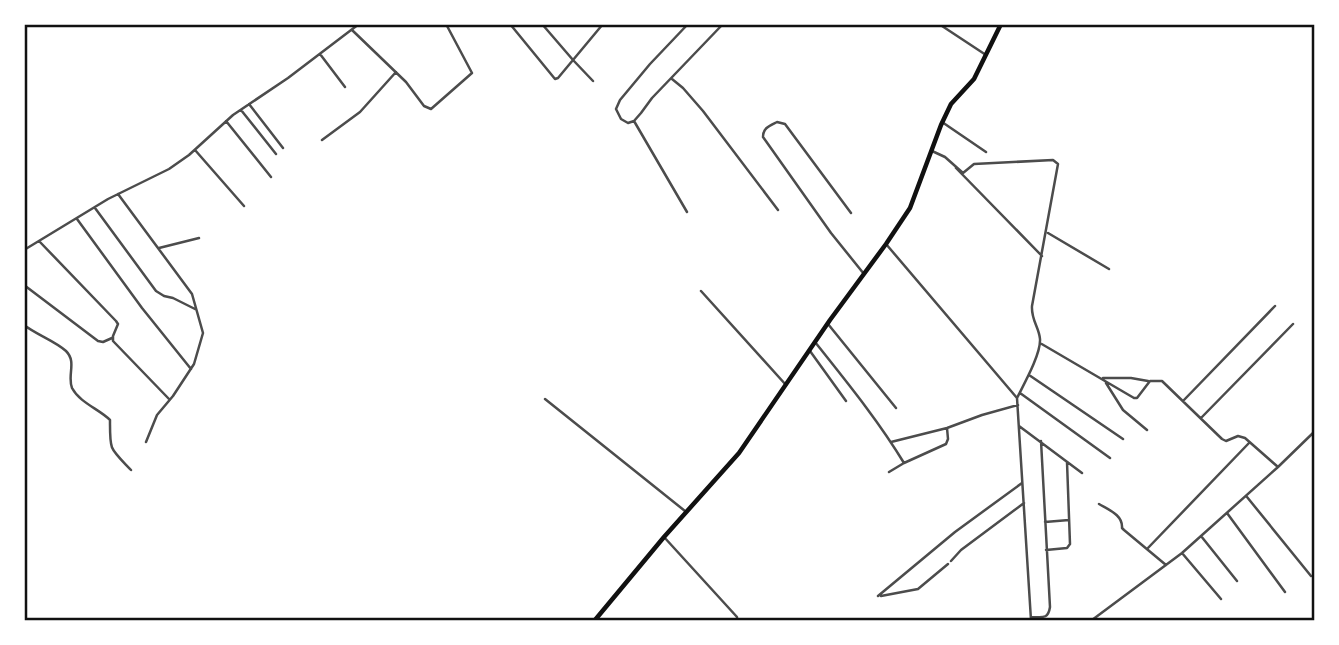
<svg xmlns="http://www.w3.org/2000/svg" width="1339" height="645" viewBox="0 0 1339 645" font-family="Arial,sans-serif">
  <rect width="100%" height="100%" fill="#fff"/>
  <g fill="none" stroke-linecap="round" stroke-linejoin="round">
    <path stroke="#4c4c4c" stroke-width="2.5" d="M 510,24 L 555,79 L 558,78 L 573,60 L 593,81
      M 542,24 L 573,60 L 603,24
      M 688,24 L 650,64 L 620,100 L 616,109 L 621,119 L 628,123 L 634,121 L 641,113 L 652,98 L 723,24
      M 939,24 L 986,55
      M 352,30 L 406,82 L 424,106 L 431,109 L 472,73 L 446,24
      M 320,54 L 345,87
      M 672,79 L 683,88 L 703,111 L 778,210
      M 249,104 L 283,148
      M 241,110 L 276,154
      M 226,121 L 271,177
      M 634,121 L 687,212
      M 942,122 L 986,152
      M 322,140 L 360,112 L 396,72
      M 195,150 L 244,206
      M 932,151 L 945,157 L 963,173 L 974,164 L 1053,160 L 1058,164 L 1032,306 C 1031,320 1039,327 1040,339 C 1041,354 1024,384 1017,398
      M 956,168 L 1042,256
      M 118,194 L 192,294 L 203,333 L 194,364 L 173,396 L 157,415 L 146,442
      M 95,208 L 156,291 L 164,296 L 173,298 L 195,309
      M 851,213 L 785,124 L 777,122 C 769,126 763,128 763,137 L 831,233 L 864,274
      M 77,219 L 142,308 L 191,369
      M 1048,233 L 1109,269
      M 39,241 L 116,321 L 118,324 L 113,336 L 113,341 L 169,399
      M 886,244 L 1017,398 L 1031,620
      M 159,248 L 199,238
      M 24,250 L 108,199 L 169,169 L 189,155 L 233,115 L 288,78 L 359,24
      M 24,285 L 98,341 L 103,342 L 112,338
      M 701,291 L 786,385
      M 828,324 L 896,408
      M 24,325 C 37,335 55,341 66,351 C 77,362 67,375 72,388 C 80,403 99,409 110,420 C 110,451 109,447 131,470
      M 815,342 C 846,381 878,420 904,463
      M 1040,343 L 1134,398 L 1137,398 L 1150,381 L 1162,381 L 1222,439 L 1226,441 L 1238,436 L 1245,438 L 1278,467 L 1314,432
      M 810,351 L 846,401
      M 1029,375 L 1123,439
      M 1103,378 L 1131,378 L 1148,381
      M 1106,383 L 1123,410 L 1147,430
      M 1020,393 L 1110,458
      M 545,399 L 685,511
      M 1183,401 L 1275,306
      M 1201,418 L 1293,324
      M 1019,426 L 1082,473
      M 891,442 L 947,428 L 982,415 L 1018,405
      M 889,472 L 904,463 L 946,444 L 948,439 L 947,428
      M 1247,497 L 1311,576
      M 1099,504 C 1109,510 1123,515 1122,528 L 1124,530 L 1166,565
      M 1227,513 L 1285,592
      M 1045,522 L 1069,520
      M 1201,536 L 1237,581
      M 664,537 L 737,617 L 737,620
      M 1147,549 L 1249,443
      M 1046,550 L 1067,548 L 1070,544 L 1067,462
      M 1182,553 L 1221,599
      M 951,561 L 961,550 L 1024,503
      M 878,596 L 955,532 L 1022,483
      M 881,596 L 918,589 L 948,564
      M 1031,617 C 1042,617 1048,620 1050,607 L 1041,441
      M 1092,620 L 1182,553 L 1278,467"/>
    <path stroke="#111" stroke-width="4.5" d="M 595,620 L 664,537 L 739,453 L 830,320 L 886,244 L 910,208 L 941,125 L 951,104 L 974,79 L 1001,24"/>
  </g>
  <rect width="1339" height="645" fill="none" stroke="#ffffff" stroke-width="52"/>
  <rect x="26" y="26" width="1287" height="593" fill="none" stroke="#111" stroke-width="2.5"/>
</svg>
